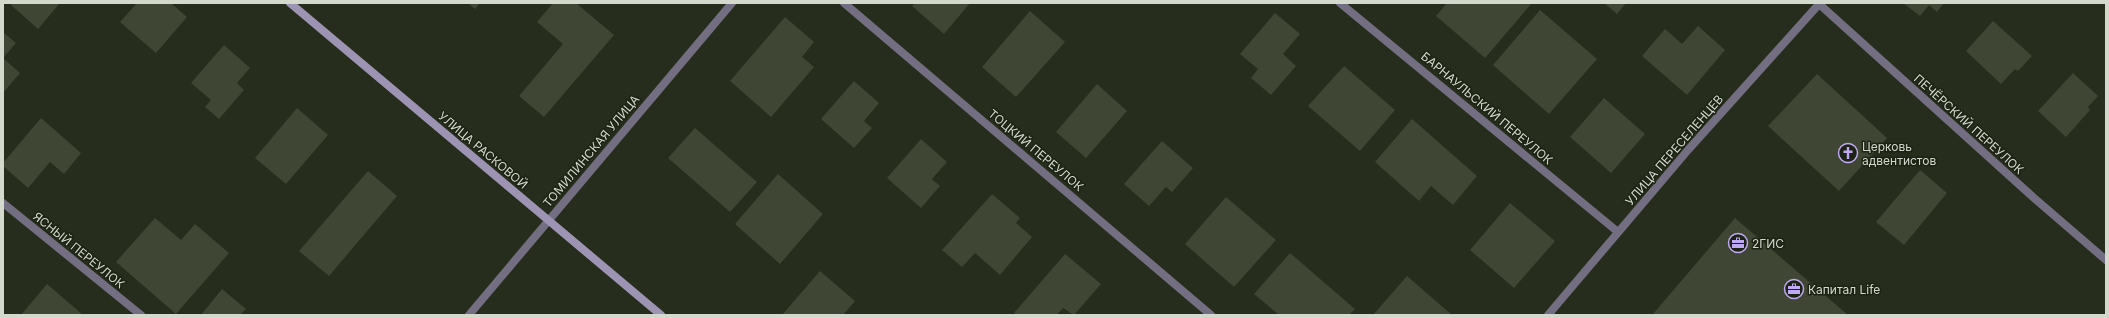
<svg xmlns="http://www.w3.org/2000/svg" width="2109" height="318" viewBox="0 0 2109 318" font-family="Inter,sans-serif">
  <rect width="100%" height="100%" fill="#262d1c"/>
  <path fill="#3f4634" d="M 12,3 L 60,3 L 38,29 L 11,5 Z
    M 137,3 L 171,3 L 187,17 L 156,53 L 120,22 Z
    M 468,3 L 480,3 L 475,9 Z
    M 553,3 L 576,3 L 614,35 L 544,117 L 519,96 L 563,44 L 537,22 Z
    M 915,3 L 970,3 L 944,34 L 912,6 Z
    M 1447,3 L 1532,3 L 1485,58 L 1436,16 Z
    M 1604,3 L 1626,3 L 1617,14 Z
    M 1903,3 L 1944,3 L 1937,12 L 1929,5 L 1920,16 Z
    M 1540,10 L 1597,59 L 1549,114 L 1493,65 Z
    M 1030,11 L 1065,42 L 1016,97 L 982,67 Z
    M 1275,13 L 1300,34 L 1283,54 L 1296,66 L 1271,95 L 1251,78 L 1258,69 L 1240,54 Z
    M 785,17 L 814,42 L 802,57 L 814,67 L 771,117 L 730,81 Z
    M 1993,21 L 2032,56 L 2018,71 L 2015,69 L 2001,84 L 1966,51 Z
    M 1698,26 L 1725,50 L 1687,95 L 1642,56 L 1665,29 L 1682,44 Z
    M 3,32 L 16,43 L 3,58 L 20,73 L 3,93 Z
    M 224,45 L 250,68 L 237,83 L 244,90 L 219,119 L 205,107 L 211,100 L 191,83 Z
    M 1344,66 L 1395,110 L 1360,151 L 1308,106 Z
    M 2073,73 L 2098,96 L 2088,107 L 2090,110 L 2066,137 L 2038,111 Z
    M 1817,74 L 1887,138 L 1839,191 L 1768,126 Z
    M 854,81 L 879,103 L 864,121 L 872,128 L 854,148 L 821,119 Z
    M 1097,84 L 1127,111 L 1086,158 L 1056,132 Z
    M 1604,98 L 1645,134 L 1611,173 L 1570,137 Z
    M 297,108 L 328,135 L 286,184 L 255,158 Z
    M 41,118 L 81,153 L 64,174 L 50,162 L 28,188 L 3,166 L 3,163 Z
    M 1412,119 L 1477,176 L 1453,205 L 1431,186 L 1419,201 L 1375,162 Z
    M 695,128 L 757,182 L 730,212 L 668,158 Z
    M 921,139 L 947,162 L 932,179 L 940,186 L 921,208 L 887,178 Z
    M 1162,141 L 1193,168 L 1172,192 L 1166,187 L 1149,206 L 1124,184 Z
    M 1920,170 L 1947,193 L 1904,245 L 1876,222 Z
    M 368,171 L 397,196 L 329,276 L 299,251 Z
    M 778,174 L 823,214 L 780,264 L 735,224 Z
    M 992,194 L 1020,218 L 1016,223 L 1032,237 L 1000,275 L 975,253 L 962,267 L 942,250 Z
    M 1226,197 L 1276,240 L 1234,287 L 1185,244 Z
    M 1510,203 L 1555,241 L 1514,288 L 1470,250 Z
    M 155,218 L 181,240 L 195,224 L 229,253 L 176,314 L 116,262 Z
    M 1735,218 L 1848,315 L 1653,314 Z
    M 1290,253 L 1355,309 L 1349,315 L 1279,315 L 1254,294 Z
    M 1065,254 L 1101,284 L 1074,315 L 1063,308 L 1057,315 L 1017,315 L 1014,313 Z
    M 820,271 L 855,301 L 843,315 L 782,315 Z
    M 1407,276 L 1452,315 L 1373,315 Z
    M 47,284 L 83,315 L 21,315 Z
    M 222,289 L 246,309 L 240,315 L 201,315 Z"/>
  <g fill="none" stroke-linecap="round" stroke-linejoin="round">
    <path stroke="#736e81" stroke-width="8" d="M 844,3 L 1211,315
      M 1340,3 L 1618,232
      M 1818,3 L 2034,198 L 2106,260
      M 3,203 L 141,315
      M 469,315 L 732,3
      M 1548,315 L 1688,150 L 1820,3"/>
    <path stroke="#9d94b3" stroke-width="8" d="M 290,3 L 661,315"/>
  </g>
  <defs>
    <g id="church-ring" transform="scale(1)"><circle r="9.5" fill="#1d2313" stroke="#bfa8f4" stroke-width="1.5"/><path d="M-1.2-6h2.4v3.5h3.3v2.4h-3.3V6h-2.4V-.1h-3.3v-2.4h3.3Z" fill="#bfa8f4"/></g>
    <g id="office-ring" transform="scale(1)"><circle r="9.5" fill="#1d2313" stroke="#bfa8f4" stroke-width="1.5"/><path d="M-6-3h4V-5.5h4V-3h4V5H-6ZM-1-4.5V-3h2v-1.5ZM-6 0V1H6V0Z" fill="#bfa8f4"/></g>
  </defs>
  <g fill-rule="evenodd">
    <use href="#church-ring" x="1848" y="153"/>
    <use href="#office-ring" x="1738" y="243"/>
    <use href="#office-ring" x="1794" y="289"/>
  </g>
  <g text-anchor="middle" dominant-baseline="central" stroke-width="3" stroke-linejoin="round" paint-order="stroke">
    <g font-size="12" fill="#d4d9ce" stroke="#1d2313">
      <text transform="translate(1487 108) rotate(40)">БАРНАУЛЬСКИЙ ПЕРЕУЛОК</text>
      <text transform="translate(1969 124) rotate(42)">ПЕЧЁРСКИЙ ПЕРЕУЛОК</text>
      <text transform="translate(483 150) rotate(40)">УЛИЦА РАСКОВОЙ</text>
      <text transform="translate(1036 150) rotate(40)">ТОЦКИЙ ПЕРЕУЛОК</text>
      <text transform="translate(1674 150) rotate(-49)">УЛИЦА ПЕРЕСЕЛЕНЦЕВ</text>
      <text transform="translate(591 151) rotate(-50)">ТОМИЛИНСКАЯ УЛИЦА</text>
      <text transform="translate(79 250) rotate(39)">ЯСНЫЙ ПЕРЕУЛОК</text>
    </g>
    <g font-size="12" fill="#d4d9ce" stroke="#1d2313" text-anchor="start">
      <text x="1862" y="146">Церковь<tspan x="1862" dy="14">адвентистов</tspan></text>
      <text x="1752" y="243">2ГИС</text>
      <text x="1808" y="289">Капитал Life</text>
    </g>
  </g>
  <rect width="2109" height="318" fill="none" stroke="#d4d9ce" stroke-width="8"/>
</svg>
